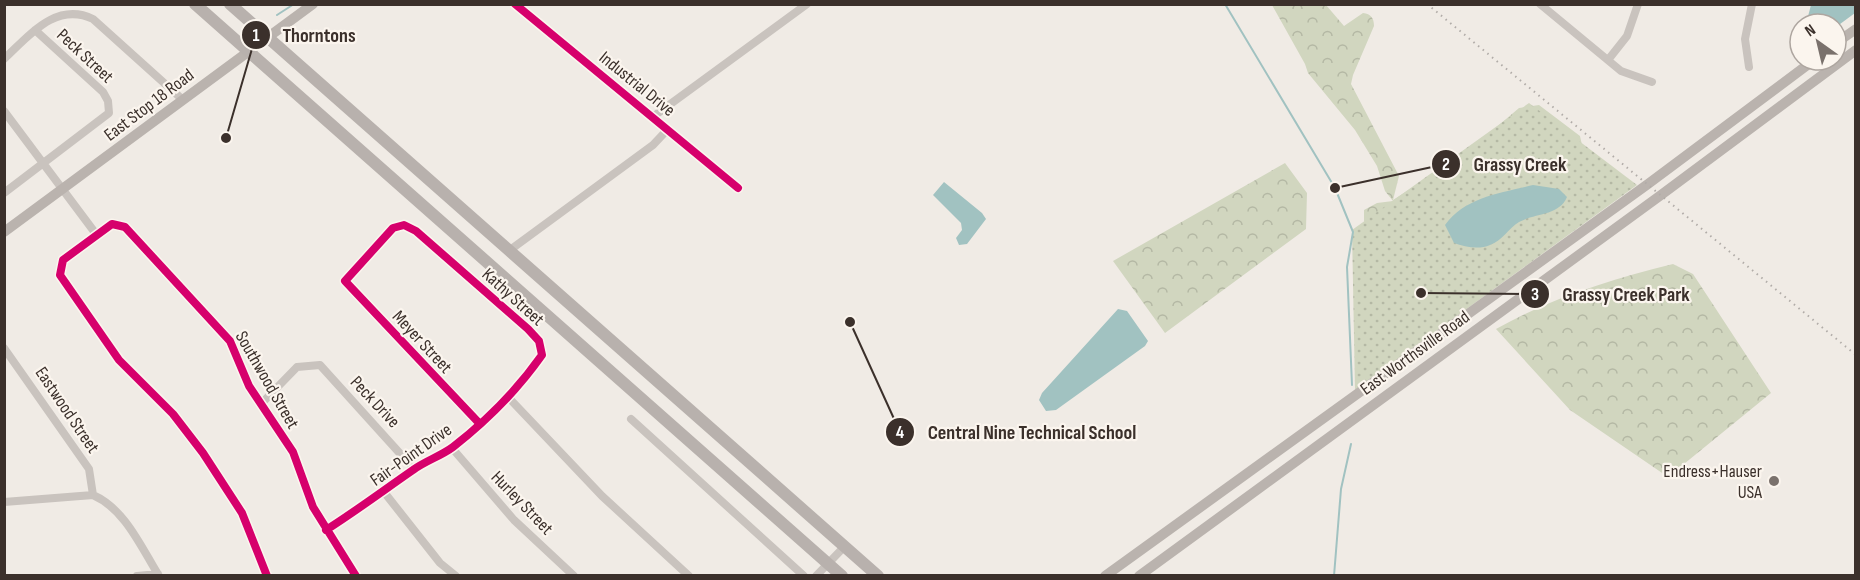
<svg xmlns="http://www.w3.org/2000/svg" width="1860" height="580" viewBox="0 0 1860 580" font-family="'Sofia Sans Condensed',sans-serif">
  <defs>
    <pattern id="forest-crowns" width="20" height="18" patternUnits="userSpaceOnUse" patternTransform="scale(1.5)"><rect width="20" height="18" fill="#d1d6bf"/><path d="M2 6a3 3 0 1 1 6 0M12 15a3 3 0 1 1 6 0" fill="none" stroke="#b4b8a4"/></pattern>
    <pattern id="park-dots" width="8" height="8" patternUnits="userSpaceOnUse" patternTransform="scale(1.5)"><rect width="8" height="8" fill="#d1d6bf"/><path d="M2 2h.1M6 6h.1" fill="none" stroke="#b4b8a4" stroke-width="1.8" stroke-linecap="round"/></pattern>
  </defs>
  <rect width="100%" height="100%" fill="#f0ebe5"/>
  <path fill="url(#forest-crowns)" d="M 1272,5 L 1326,5 L 1344,26 L 1363,13 C 1371,14 1374,18 1374,26 L 1353,75 L 1351,84 L 1399,176 L 1393,200 L 1466,153 L 1519,108 L 1539,105 L 1580,136 L 1584,154 L 1364,222 L 1364,210 L 1377,203 L 1393,201 L 1385,191 L 1377,166 L 1355,130 L 1308,73 L 1305,64 Z
    M 1285,163 L 1307,193 L 1306,229 L 1165,333 L 1113,261 Z
    M 1673,264 L 1693,274 L 1771,393 L 1668,477 L 1570,410 L 1496,329 C 1554,297 1609,280 1673,264 Z"/>
  <path fill="url(#park-dots)" d="M 1529,103 L 1637,185 L 1355,390 L 1352,230 Z"/>
  <path fill="#a1c2c1" d="M 1811,5 L 1855,5 L 1855,13 L 1836,27 L 1836,24 L 1806,24 Z
    M 944,182 L 982,213 L 986,219 L 967,244 L 959,245 L 956,238 L 962,230 L 961,223 L 933,195 Z
    M 1533,185 L 1559,189 L 1567,197 C 1559,216 1535,213 1519,222 C 1509,228 1502,241 1490,245 C 1479,250 1465,247 1454,243 L 1445,225 C 1465,197 1501,193 1533,185 Z
    M 1118,309 L 1127,311 L 1148,341 L 1145,346 L 1056,410 L 1046,411 L 1039,400 L 1042,393 Z"/>
  <g fill="none" stroke-linecap="round" stroke-linejoin="round">
    <path stroke="#a1c2c1" stroke-width="2" d="M 1225,4 L 1335,188 L 1353,232 L 1347,267 L 1352,385
      M 277,15 L 294,4
      M 1334,576 L 1341,489 L 1351,444"/>
    <path stroke="#c9c3be" stroke-width="8" d="M 515,4 L 738,188
      M 1540,4 L 1621,71 L 1652,82
      M 4,59 C 29,36 56,1 93,19 L 183,100
      M 1608,60 L 1627,36 L 1638,4
      M 1749,67 L 1745,39 L 1752,4
      M 4,111 L 96,234
      M 654,116 L 807,4
      M 4,193 L 109,113 L 108,101 L 103,92 L 35,30
      M 510,250 L 653,145 L 668,129
      M 4,348 L 89,469 L 93,495 C 125,509 141,547 159,576
      M 507,396 L 602,496 L 689,576
      M 261,404 L 297,367 L 320,365 L 414,469
      M 631,419 L 804,576
      M 452,448 L 514,520 L 574,576
      M 384,492 L 440,563 L 456,576
      M 4,502 L 93,495
      M 326,530 C 356,511 384,490 413,470 C 425,461 441,456 453,447 C 485,422 518,389 542,355 L 539,341 L 528,329 L 416,231 L 404,225 L 393,228 L 345,281 L 479,423
      M 137,576 L 158,574
      M 267,576 L 242,513 L 203,453 L 173,414 L 119,360 L 60,275 L 63,260 L 112,224 L 125,227 L 230,341 L 249,386 L 293,452 L 313,507 L 356,576
      M 816,576 L 845,546"/>
    <path stroke="#bab3ae" stroke-width="10" d="M 1836,43 L 1856,29
      M 4,232 L 313,4
      M 1105,576 L 1648,184 L 1814,60
      M 1139,576 L 1661,195 L 1856,50"/>
    <path stroke="#b8b1ad" stroke-width="12" d="M 195,4 L 842,576
      M 230,4 L 878,576"/>
    <path stroke="#b1aca8" stroke-width="2" stroke-dasharray="1.5 4.5" stroke-linecap="butt" d="M 1427,4 L 1856,355"/>
    <g stroke="#fbf5ee" stroke-width="11">
      <path id="cycleway" d="M 515,4 L 738,188
        M 326,530 C 356,511 384,490 413,470 C 425,461 441,456 453,447 C 485,422 518,389 542,355 L 539,341 L 528,329 L 416,231 L 404,225 L 393,228 L 345,281 L 479,423
        M 267,576 L 242,513 L 203,453 L 173,414 L 119,360 L 60,275 L 63,260 L 112,224 L 125,227 L 230,341 L 249,386 L 293,452 L 313,507 L 356,576"/>
    </g>
    <use href="#cycleway" stroke="#d6006c" stroke-width="8"/>
  </g>
  <circle fill="#7a716c" stroke="#fbf5ee" stroke-width="2" cx="1774" cy="481" r="6"/>
  <g text-anchor="middle" dominant-baseline="central" stroke-width="4.5" stroke-linejoin="round" paint-order="stroke">
    <g font-size="18" fill="#3b302b" stroke="#fbf5ee">
      <text transform="translate(85 56) rotate(43)">Peck Street</text>
      <text transform="translate(637 84) rotate(39)">Industrial Drive</text>
      <text transform="translate(149 105) rotate(-37)">East Stop 18 Road</text>
      <text transform="translate(513 297) rotate(42)">Kathy Street</text>
      <text transform="translate(422 342) rotate(47)">Meyer Street</text>
      <text transform="translate(1415 353) rotate(-36)">East Worthsville Road</text>
      <text transform="translate(267 380) rotate(60)">Southwood Street</text>
      <text transform="translate(375 402) rotate(47)">Peck Drive</text>
      <text transform="translate(67 410) rotate(56)">Eastwood Street</text>
      <text transform="translate(411 455) rotate(-35)">Fair-Point Drive</text>
      <text transform="translate(522 503) rotate(46)">Hurley Street</text>
    </g>
    <g font-size="18" fill="#3b302b" stroke="#fbf5ee" text-anchor="end">
      <text x="1762" y="471">Endress+Hauser<tspan x="1762" dy="21">USA</tspan></text>
    </g>
  </g>
  <path fill="none" stroke="#3b302b" stroke-width="2" d="M226 138L256 35M1335 188L1446 164M1421 293L1535 294M850 322L900 432"/>
  <g fill="#3b302b" stroke="#fbf5ee" stroke-width="2">
    <circle cx="226" cy="138" r="6"/>
    <circle cx="1335" cy="188" r="6"/>
    <circle cx="1421" cy="293" r="6"/>
    <circle cx="850" cy="322" r="6"/>
    <circle cx="256" cy="35" r="15"/>
    <circle cx="1446" cy="164" r="15"/>
    <circle cx="1535" cy="294" r="15"/>
    <circle cx="900" cy="432" r="15"/>
  </g>
  <g font-size="18" text-anchor="middle" font-weight="bold" fill="#fff">
    <text x="256" y="41">1</text>
    <text x="1446" y="170">2</text>
    <text x="1535" y="300">3</text>
    <text x="900" y="438">4</text>
  </g>
  <g font-size="20" text-anchor="middle" font-weight="bold" fill="#3b302b" stroke="#fbf5ee" stroke-width="4.5" stroke-linejoin="round" paint-order="stroke">
    <text x="319" y="42">Thorntons</text>
    <text x="1520" y="171">Grassy Creek</text>
    <text x="1626" y="301">Grassy Creek Park</text>
    <text x="1032" y="439">Central Nine Technical School</text>
  </g>
  <rect width="1860" height="580" fill="none" stroke="#3b302b" stroke-width="12"/>
  <g transform="translate(1818 42) rotate(326)"><circle r="28" fill="#fbf5ee" stroke="#aea6a0" stroke-width="1.5"/>
  <path d="M0-4.5L10 22L0 15L-10 22Z" fill="#7a716c"/>
  <text y="-9" font-size="16" font-weight="bold" text-anchor="middle" fill="#3b302b">N</text>
  </g>
</svg>
